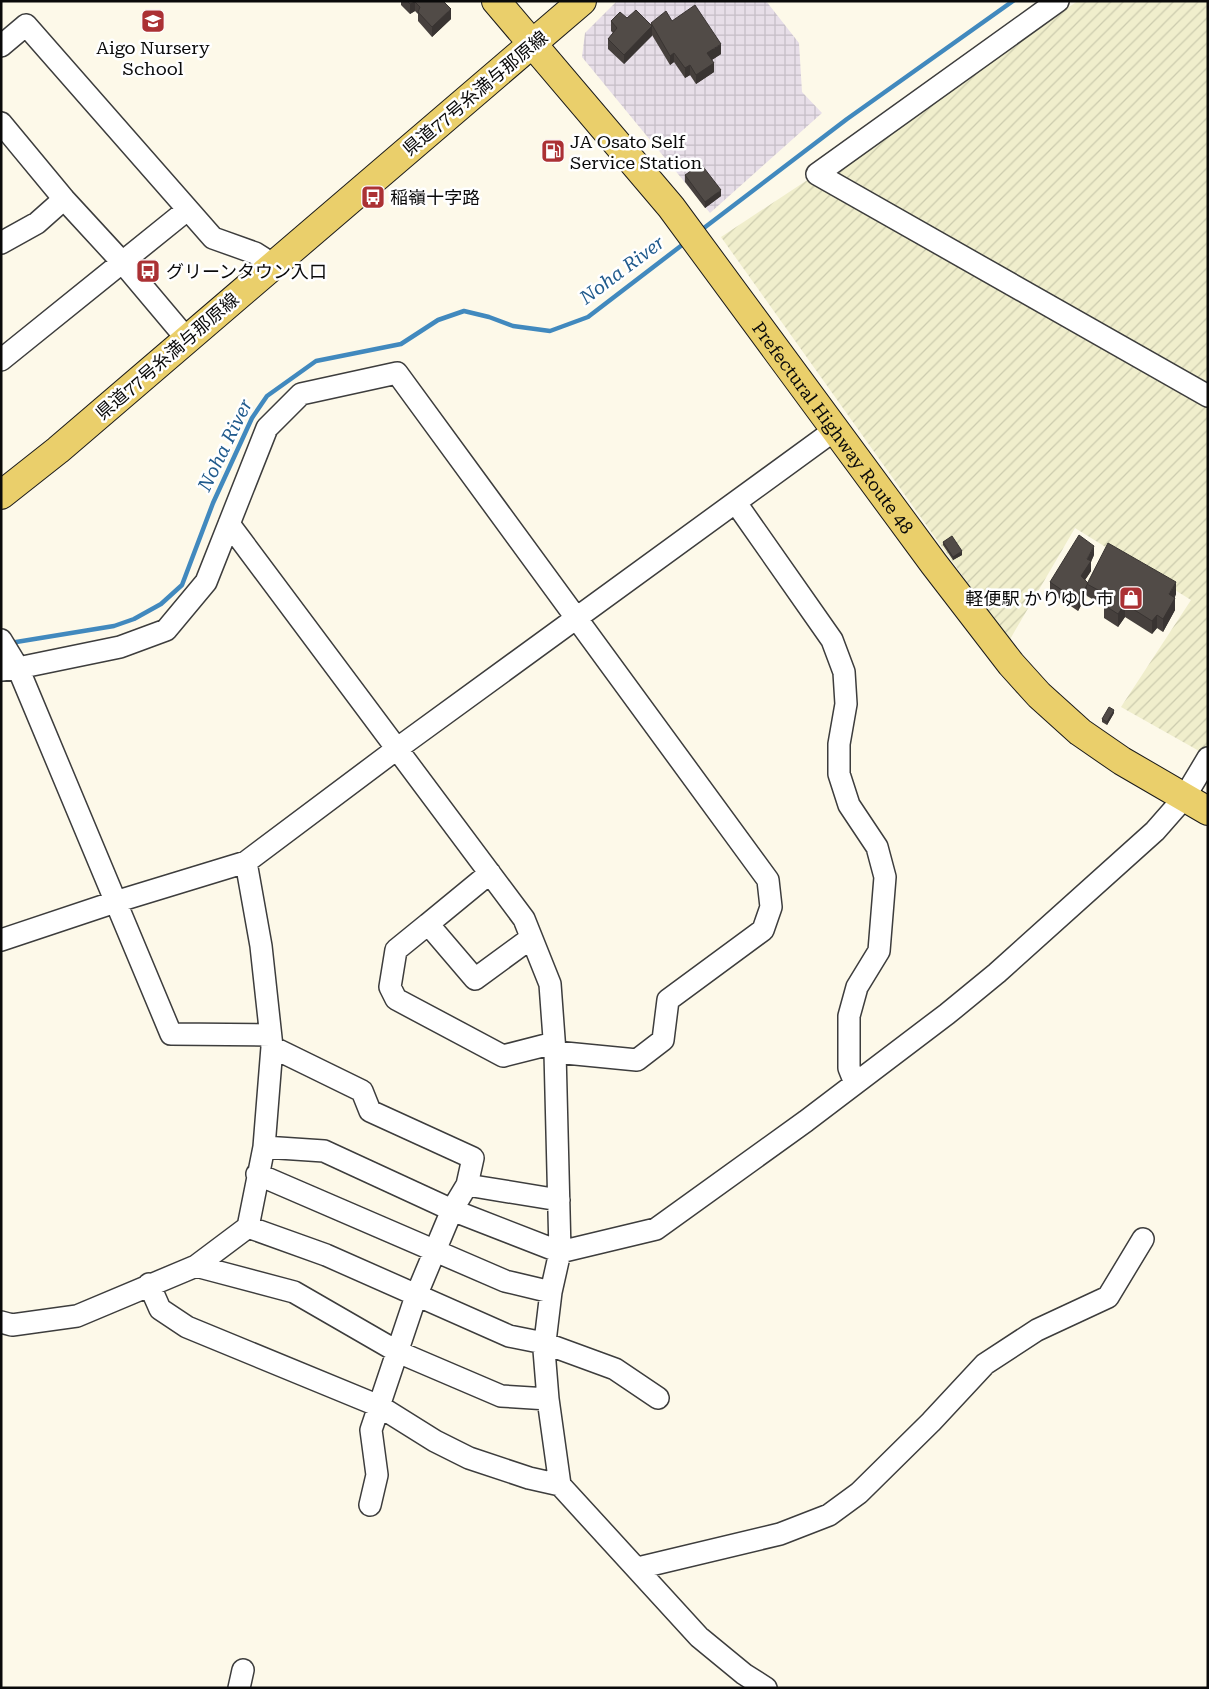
<svg xmlns="http://www.w3.org/2000/svg" width="1209" height="1689" viewBox="0 0 1209 1689" font-family="'Roboto Serif','Noto Sans JP',serif">
  <defs>
    <pattern id="industrial-grid" width="8" height="8" patternUnits="userSpaceOnUse" patternTransform="scale(1.25)"><rect width="8" height="8" fill="#e7dee8"/><path d="M0 4h8M4 0v8" fill="none" stroke="#c5bdc6"/></pattern>
    <pattern id="farmland-furrows" width="10" height="10" patternUnits="userSpaceOnUse" patternTransform="scale(1.25)"><rect width="10" height="10" fill="#f0eecc"/><path d="M-1 1l2-2M0 10L10 0M9 11l2-2" fill="none" stroke="#cccbae"/></pattern>
  </defs>
  <rect width="100%" height="100%" fill="#fdf9e9"/>
  <path fill="url(#industrial-grid)" d="M 617,1 L 766,1 L 799,43 L 802,92 L 822,113 L 710,213 L 582,57 L 585,33 Z"/>
  <path fill="url(#farmland-furrows)" d="M 1078,1 L 1208,1 L 1208,756 L 1121,707 L 1191,600 L 1075,528 L 1009,641 L 721,237 Z"/>
  <g fill="none" stroke-linecap="round" stroke-linejoin="round">
    <path stroke="#4189be" stroke-width="4.5" d="M 700,231 L 847,119 L 1013,1
      M 10,643 L 114,626 L 134,619 L 161,604 L 182,585 L 213,503 L 252,418 L 267,396 L 316,361 L 401,344 L 438,320 L 464,311 L 489,317 L 513,326 L 550,331 L 588,317 L 686,242"/>
    <g stroke="#3d3d3d" stroke-width="24">
      <path id="minor" d="M 1058,1 L 817,174 L 1208,396
        M 1,46 L 26,25 L 213,238 L 255,253 L 274,265
        M 1,123 L 64,199 L 122,262 L 186,338
        M 1,243 L 37,223 L 64,199
        M 1,360 L 187,210
        M 736,503 L 832,640 L 844,672 L 846,704 L 839,744 L 839,774 L 849,805 L 877,847 L 885,877 L 879,951 L 857,987 L 849,1016 L 849,1068 L 855,1083
        M 229,524 L 524,919 L 550,984 L 555,1052 L 560,1252 L 551,1292 L 544,1350 L 548,1399 L 560,1485 L 699,1637 L 744,1674 L 766,1688
        M 1,640 L 18,668 L 171,1034 L 270,1035
        M 1,670 L 18,668 L 120,647 L 166,630 L 206,582 L 267,428 L 301,394 L 397,373 L 768,880 L 771,907 L 763,930 L 668,1000 L 663,1040 L 637,1060 L 555,1052
        M 490,873 L 428,924 L 475,979 L 531,938
        M 428,924 L 396,950 L 390,987 L 396,999 L 503,1056 L 554,1043
        M 1,940 L 115,902 L 246,862 L 398,748 L 836,429
        M 272,1047 L 362,1091 L 370,1111 L 473,1158 L 467,1185 L 452,1210 L 416,1296 L 371,1430 L 377,1475 L 370,1505
        M 264,1147 L 324,1151 L 452,1210 L 560,1252 L 656,1229 L 806,1121 L 947,1014 L 997,973 L 1155,831 L 1184,798 L 1208,758
        M 257,1174 L 505,1281 L 551,1292
        M 467,1185 L 559,1200
        M 248,1227 L 326,1255 L 509,1336 L 544,1343 L 615,1369 L 658,1398
        M 196,1266 L 294,1292 L 398,1352 L 501,1396 L 548,1399
        M 149,1284 L 160,1309 L 187,1327 L 379,1406 L 435,1441 L 469,1458 L 529,1478 L 560,1485
        M 1,1322 L 12,1325 L 77,1316 L 196,1266 L 248,1227 L 264,1147 L 272,1047 L 261,946 L 246,862
        M 638,1568 L 780,1534 L 829,1515 L 859,1493 L 931,1422 L 985,1364 L 1037,1330 L 1108,1297 L 1143,1239
        M 239,1688 L 243,1670"/>
    </g>
    <g stroke="#1b1b1b" stroke-width="30">
      <g id="major">
        <path id="s1" d="M 496,1 L 671,207 L 934,564 L 1011,664 L 1039,695 L 1080,732 L 1122,761 L 1208,811"/>
        <path d="M 1,495 L 58,450 L 582,1"/>
      </g>
    </g>
    <use href="#minor" stroke="#fff" stroke-width="21"/>
    <use href="#major" stroke="#eacf6b" stroke-width="28"/>
  </g>
  <path fill="#46403d" d="M 401,1 L 443,1 L 451,19 L 432,37 L 418,21 L 418,14 L 415,11 L 410,14 L 401,5 Z
    M 627,18 L 651,25 L 651,23 L 672,21 L 721,54 L 712,60 L 714,72 L 696,84 L 690,75 L 685,78 L 674,62 L 670,65 L 652,35 L 624,64 L 608,49 L 608,39 L 613,33 L 611,31 L 611,21 Z
    M 685,175 L 721,196 L 705,208 L 685,182 Z
    M 943,542 L 962,555 L 953,560 L 943,545 Z
    M 1094,555 L 1091,561 L 1091,571 L 1085,580 L 1088,583 L 1176,594 L 1175,597 L 1175,610 L 1163,632 L 1157,628 L 1152,634 L 1125,617 L 1118,627 L 1104,618 L 1104,606 L 1087,596 L 1087,594 L 1078,611 L 1050,592 L 1050,582 Z
    M 1114,713 L 1107,725 L 1102,722 L 1102,719 Z"/>
  <path fill="#393432" d="M 415,2 L 415,11 L 410,14 L 410,4 Z
    M 451,9 L 451,19 L 432,37 L 432,27 Z
    M 652,26 L 652,36 L 624,64 L 624,55 Z
    M 721,44 L 721,54 L 707,63 L 707,53 Z
    M 674,53 L 674,62 L 670,65 L 670,56 Z
    M 714,63 L 714,72 L 696,84 L 696,75 Z
    M 690,65 L 690,75 L 685,78 L 685,68 Z
    M 721,190 L 721,196 L 705,208 L 705,202 Z
    M 1094,546 L 1094,555 L 1091,562 L 1091,571 L 1081,586 L 1081,576 L 1087,559 Z
    M 962,551 L 962,555 L 953,560 L 953,557 Z
    M 1176,582 L 1176,594 L 1169,607 L 1169,594 Z
    M 1087,584 L 1087,594 L 1078,611 L 1078,601 Z
    M 1175,598 L 1175,610 L 1163,632 L 1163,619 Z
    M 1125,604 L 1125,617 L 1118,627 L 1118,614 Z
    M 1157,615 L 1157,628 L 1152,634 L 1152,621 Z
    M 1114,710 L 1114,713 L 1107,725 L 1107,722 Z"/>
  <path fill="#514b47" stroke="#393432" d="M 407,1 L 443,1 L 451,9 L 432,27 L 418,12 L 420,7 L 415,2 L 410,4 Z
    M 695,5 L 721,44 L 707,53 L 714,63 L 696,75 L 690,65 L 685,68 L 674,53 L 670,56 L 651,23 L 666,11 L 672,21 Z
    M 636,10 L 652,26 L 624,55 L 608,39 L 617,28 L 611,21 L 620,12 L 627,18 Z
    M 701,164 L 721,190 L 705,202 L 685,175 Z
    M 1079,535 L 1094,546 L 1087,559 L 1091,561 L 1081,576 L 1088,583 L 1078,601 L 1050,582 Z
    M 952,536 L 962,551 L 953,557 L 943,542 Z
    M 1108,543 L 1176,582 L 1169,594 L 1175,598 L 1163,619 L 1157,615 L 1152,621 L 1125,604 L 1118,614 L 1104,605 L 1109,596 L 1087,584 Z
    M 1109,707 L 1114,710 L 1107,722 L 1102,719 Z"/>
  <defs>
    <g id="school-square" transform="scale(1.25)"><rect x="-9" y="-9" width="18" height="18" rx="4" fill="#ab3134" stroke="#fff"/><path d="M0-5L7-2L0 1L-7-2ZM-4 1L0 2.5L4 1V4Q0 6-4 4Z" fill="#fff"/></g>
    <g id="fuel-square" transform="scale(1.25)"><rect x="-9" y="-9" width="18" height="18" rx="4" fill="#ab3134" stroke="#fff"/><path d="M-5.5-6h7V0h2V4h1.3V-2.5L3-4.5l.8-.8L6-3V5H2.5V1h-1V6h-7ZM-4.2-4.7v3.2H.2V-4.7Z" fill="#fff"/></g>
    <g id="bus-square" transform="scale(1.25)"><rect x="-9" y="-9" width="18" height="18" rx="4" fill="#ab3134" stroke="#fff"/><path d="M-5-6H5V4H4V6H2V4H-2V6H-4V4H-5ZM-3.5-4V0h7V-4ZM-3.5 1.2v1.5H-2V1.2ZM2 1.2v1.5H3.5V1.2Z" fill="#fff"/></g>
    <g id="shop-square" transform="scale(1.25)"><rect x="-9" y="-9" width="18" height="18" rx="4" fill="#ab3134" stroke="#fff"/><path d="M-5-2.5h2.3a2.7 3.5 0 0 1 5.4 0H5L5.5 6h-11ZM-1.5-2.5h3a1.5 2.3 0 0 0-3 0Z" fill="#fff"/></g>
  </defs>
  <g fill-rule="evenodd">
    <use href="#school-square" x="153" y="21"/>
    <use href="#fuel-square" x="553" y="151"/>
    <use href="#bus-square" x="373" y="197"/>
    <use href="#bus-square" x="148" y="271"/>
    <use href="#shop-square" x="1131" y="598"/>
  </g>
  <g text-anchor="middle" dominant-baseline="central" stroke-width="5" stroke-linejoin="round" paint-order="stroke">
    <g font-size="18" fill="#0a0a0a" stroke="#fff" text-anchor="start">
      <text x="153" y="47" text-anchor="middle">Aigo Nursery<tspan x="153" dy="21">School</tspan></text>
      <text x="570" y="141">JA Osato Self<tspan x="570" dy="21">Service Station</tspan></text>
      <text x="390" y="197">稲嶺十字路</text>
      <text x="166" y="271">グリーンタウン入口</text>
      <text x="1114" y="598" text-anchor="end">軽便駅 かりゆし市</text>
    </g>
    <g font-size="18" fill="#0a0a0a" stroke="#fff">
      <text transform="translate(475 93) rotate(-40)">県道77号糸満与那原線</text>
      <text transform="translate(167 356) rotate(-41)">県道77号糸満与那原線</text>
      <text stroke="none"><textPath href="#s1" startOffset="544">Prefectural Highway Route 48</textPath></text>
    </g>
    <g font-size="19" font-style="italic" fill="#215b8d" stroke="#fff">
      <text transform="translate(622 270) rotate(-37)">Noha River</text>
      <text transform="translate(225 445) rotate(-64)">Noha River</text>
    </g>
  </g>
  <rect width="1209" height="1689" fill="none" stroke="#0a0a0a" stroke-width="5"/>
</svg>
